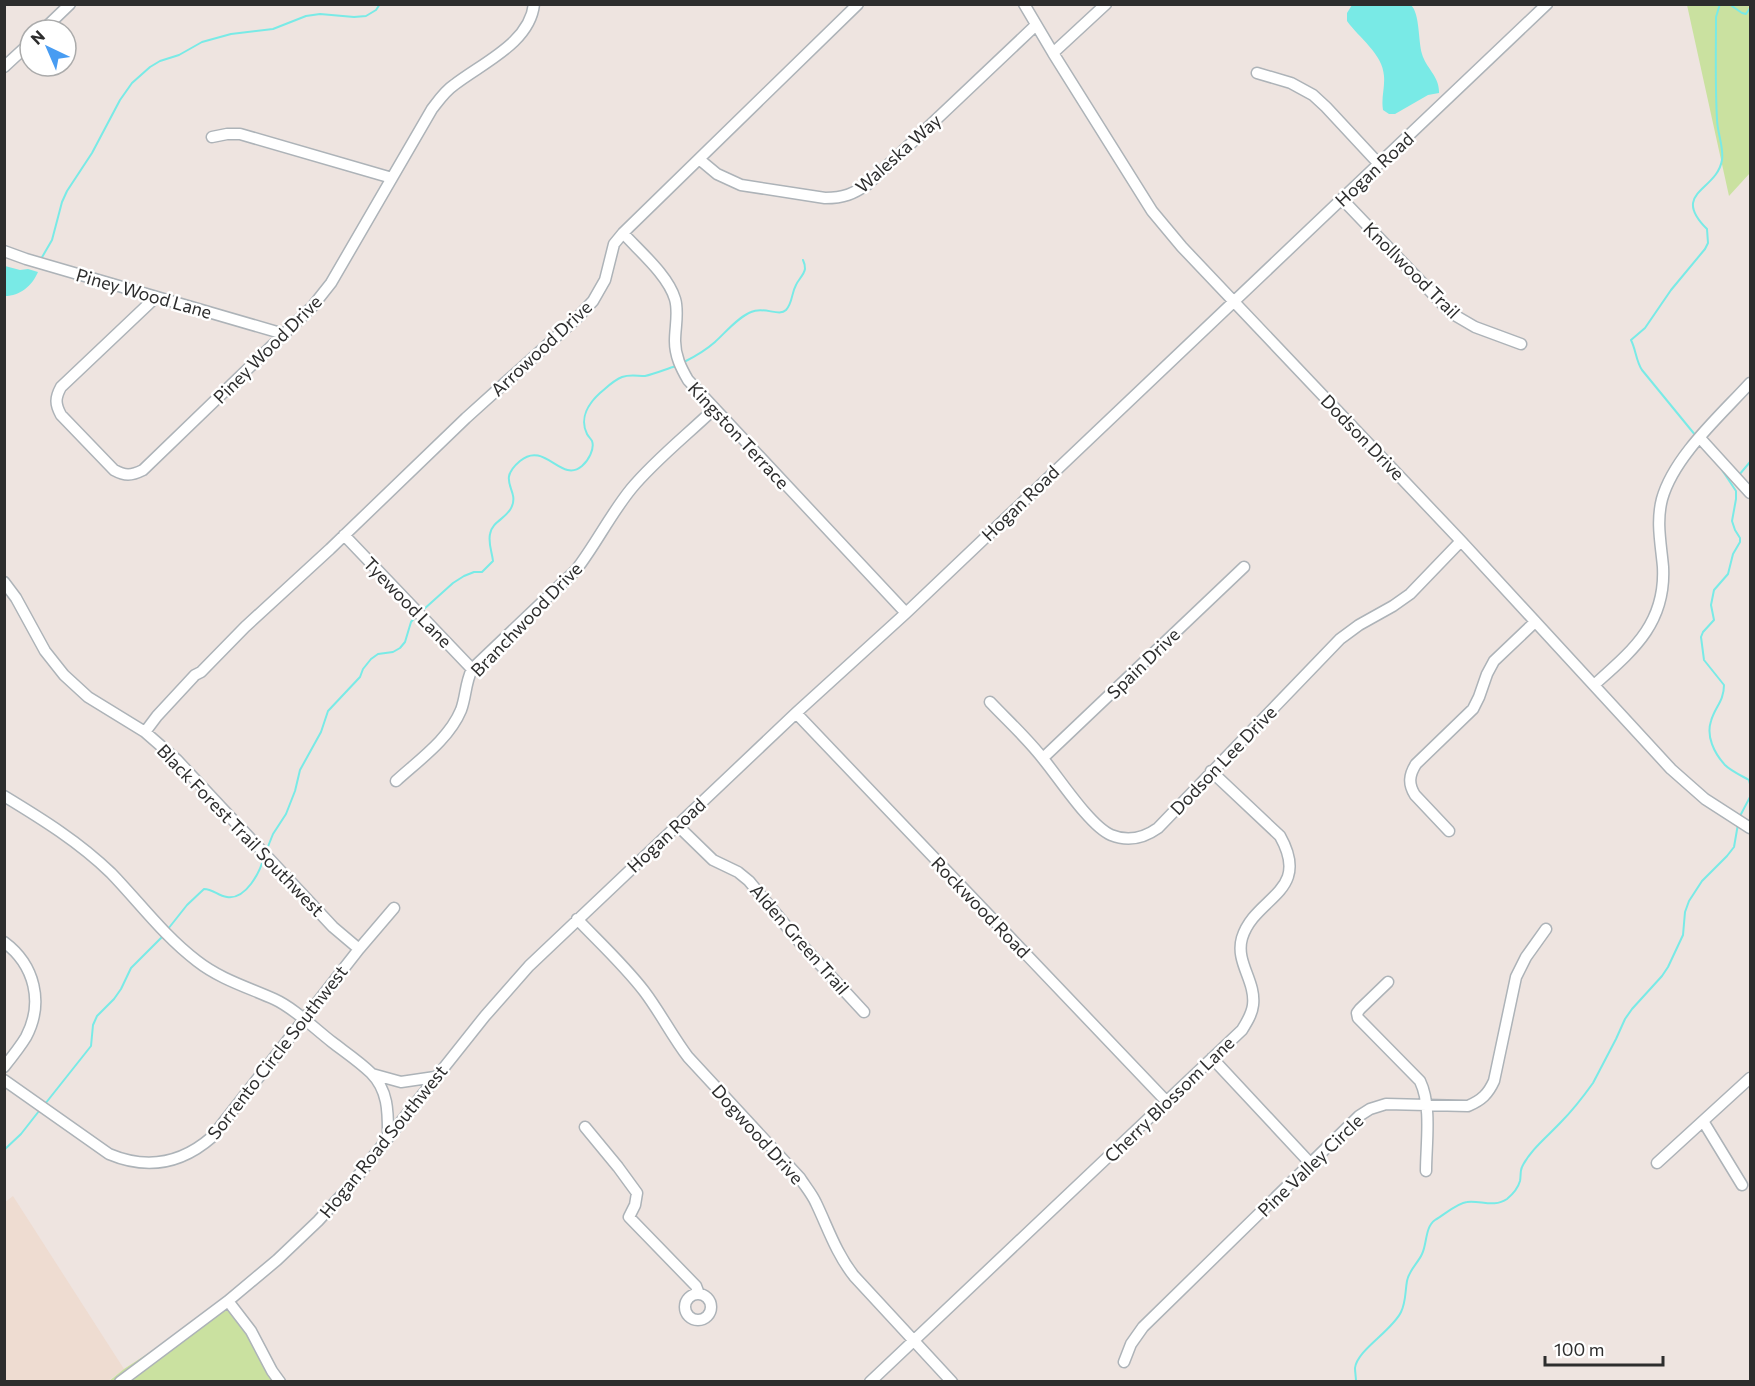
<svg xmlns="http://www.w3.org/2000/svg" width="1755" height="1386" viewBox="0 0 1755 1386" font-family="Commissioner,sans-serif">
  <rect width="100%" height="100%" fill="#eee4e0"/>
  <path fill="#eedcd1" d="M 13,1196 L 124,1369 L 108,1381 L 5,1382 L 4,1203 Z"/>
  <path fill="#cae1a0" d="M 1687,5 L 1750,5 L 1750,173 L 1729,196 Z
    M 227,1302 L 278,1382 L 108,1382 L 124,1369 Z"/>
  <path fill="#79eae6" d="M 1352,5 L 1411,5 C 1420,14 1418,40 1422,54 C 1426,68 1440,77 1439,93 L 1428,95 L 1395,114 L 1389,114 L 1383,110 C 1381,98 1385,88 1384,76 C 1383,54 1359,38 1347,21 L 1347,13 Z
    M 5,266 L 20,270 L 28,269 L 38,272 C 32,286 20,296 5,296 Z"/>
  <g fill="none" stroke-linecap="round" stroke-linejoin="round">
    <path stroke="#79eae6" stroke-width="2" d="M 1729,4 L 1742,13 L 1746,14 L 1750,8
      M 41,259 L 52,240 L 62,202 L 67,191 L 92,153 L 120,100 L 132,83 L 150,67 L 160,61 L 179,55 L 202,42 L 231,34 L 273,29 L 306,16 L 320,14 L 354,17 L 366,16 L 376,10 L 380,4
      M 684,362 C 694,357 706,350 715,342 C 726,332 737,318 751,312 C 764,306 779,317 786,310 C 793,302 791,294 796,285 C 798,280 804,275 805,269 C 805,266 804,262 803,260
      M 1696,436 L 1642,370 C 1636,361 1636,350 1631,340 L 1645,328 L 1671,290 L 1705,249 L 1708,243 L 1707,229 C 1670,192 1717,191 1722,160 C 1724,147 1717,132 1717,119 C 1715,85 1716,51 1716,17 L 1720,4
      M 1720,467 L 1736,491 L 1736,499 L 1732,521 L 1735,530 L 1740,538 L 1740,542 L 1733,554 L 1728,574 L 1714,590 L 1711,605 L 1714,620 L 1703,632 L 1701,637 L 1704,660 L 1724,685 C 1724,701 1715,707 1711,721 C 1706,736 1714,753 1725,765 C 1731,771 1742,776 1749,780 L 1750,784
      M 1739,475 L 1750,462
      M 423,610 L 453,583 L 464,576 L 474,572 L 482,572 L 493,561 C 492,552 488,543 490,534 C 492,521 508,518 512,506 C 519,489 496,481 520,461 C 545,440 561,484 582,466 C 588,461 595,449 592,441 C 591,439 588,436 587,434 C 579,418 589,403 600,393 C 607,387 614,380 622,377 C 630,374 637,376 645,376 C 655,374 666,369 676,366
      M 1740,816 L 1750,797
      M 267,849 L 273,834 L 286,814 L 295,791 L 300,770 L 321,732 L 328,711 L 360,677 L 363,669 L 371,659 L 378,654 L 393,652 L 400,648 L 405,642 L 411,622 L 416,616
      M 168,929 L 187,905 L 204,889 C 213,889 218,896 227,897 C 246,900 260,872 264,857
      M 45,1104 L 91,1046 L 93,1025 L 97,1016 L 114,999 L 121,989 L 131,968 L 163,936
      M 4,1150 L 21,1134 L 39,1111
      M 1356,1382 C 1356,1377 1355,1372 1355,1368 C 1357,1350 1392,1331 1401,1312 C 1406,1302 1405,1292 1407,1281 C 1409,1270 1418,1263 1422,1254 C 1427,1244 1425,1227 1435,1220 C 1444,1215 1457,1203 1467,1202 C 1480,1200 1494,1208 1507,1199 C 1513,1194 1518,1188 1520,1181 C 1521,1176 1520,1171 1522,1167 C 1530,1150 1548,1136 1561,1122 C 1573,1110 1583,1097 1593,1083 L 1616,1039 L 1625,1019 L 1632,1009 L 1662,976 L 1668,967 L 1683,935 L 1685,912 L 1689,901 L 1702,881 L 1727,856 L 1734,847 L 1738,824"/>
    <g stroke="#adb3b8" stroke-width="13">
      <path id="minor" d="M 1024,4 L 1053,53 L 1152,211 L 1182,247 L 1461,541 L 1671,769 L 1705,799 L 1750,828
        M 43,30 L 70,4
        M 1053,53 L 1106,4
        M 4,67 L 30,43
        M 1257,73 L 1291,83 L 1313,95 L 1326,107 L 1379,164
        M 212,137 L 227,134 L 240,134 L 392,178
        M 699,159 L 717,174 L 741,185 L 825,198 C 844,198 853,194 868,184 L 1036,25
        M 1342,199 L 1451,313 L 1475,327 L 1521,344
        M 623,233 C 639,251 668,275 675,299 C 679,312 675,327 675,341 C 675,356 681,368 688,380 L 906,613
        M 4,251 L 26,259 L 284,334
        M 156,297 L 61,387 C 55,398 55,404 61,415 L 114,470 C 125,476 131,476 143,470 L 312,307 L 331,283 L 432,109 C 439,100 445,91 454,85 C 482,63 530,43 534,4
        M 1700,438 L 1750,493
        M 344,535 L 472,669
        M 4,582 L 16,598 L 45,651 L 64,675 L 88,697 L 145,732 L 177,760 L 333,927 L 359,949
        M 1594,685 C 1632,651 1666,624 1663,567 C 1661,544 1656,522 1662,499 C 1674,456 1721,415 1750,383
        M 990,702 C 1008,721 1028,739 1044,760 C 1059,778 1090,826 1111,835 C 1128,842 1144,838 1158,828 L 1340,639 L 1359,625 L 1393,606 L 1410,594 L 1461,541
        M 796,713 L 1167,1102
        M 145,732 L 157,716 L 195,675 L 201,672 L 245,627 L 330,549 L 466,418 L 577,318 L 593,301 L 605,280 L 614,244 L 623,233 L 858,4
        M 1043,758 L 1244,567
        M 396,781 C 419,760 449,739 461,710 C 466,697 465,684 472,669 L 576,570 C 596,544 610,515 631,489 C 655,460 687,435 714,409
        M 4,796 C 42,819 79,842 111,873 C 139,902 164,936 197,961 C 220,979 247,987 274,999 C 294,1008 314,1028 332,1042 C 345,1052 360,1062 371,1073 C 389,1091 388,1114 388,1137
        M 677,825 L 713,860 L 738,872 L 749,881 L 802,945 L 864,1012
        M 1449,831 L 1415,795 C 1408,784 1409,775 1416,764 L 1473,709 L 1479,697 L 1487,674 L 1494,661 L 1535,622
        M 577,919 C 599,942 624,965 644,991 C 660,1012 672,1036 688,1057 L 800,1178 C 805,1186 812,1194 816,1203 C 828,1228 836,1253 854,1276 L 952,1382
        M 4,942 C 35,965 44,1003 26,1037 C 20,1047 12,1057 4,1067
        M 1388,982 L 1360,1009 L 1357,1013 L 1358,1018 L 1420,1081 C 1432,1106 1426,1144 1426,1171
        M 1212,1058 L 1310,1163
        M 372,1074 L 401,1082 L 435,1077
        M 4,1080 L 109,1154 C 147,1170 181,1164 212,1137 L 359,949 L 394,908
        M 1703,1121 L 1742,1185
        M 585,1127 L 618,1167 L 637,1193 L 635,1205 L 629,1217 L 696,1286 L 699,1294
        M 1657,1163 L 1750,1078
        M685 1307a13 13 0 1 1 26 0a13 13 0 1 1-26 0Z
        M 228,1301 L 251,1331 L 272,1371 L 280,1382
        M 1124,1362 L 1131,1344 L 1143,1327 L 1359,1116 L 1370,1109 L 1386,1104 L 1468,1106 C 1482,1100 1488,1094 1494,1081 L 1516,977 L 1526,957 L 1546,929
        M 120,1382 L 228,1301 L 277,1260 L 318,1221 L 349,1187 L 485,1016 L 529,966 L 796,713 L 906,613 L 1547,4
        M 870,1382 L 1242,1030 C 1247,1022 1252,1014 1253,1005 C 1256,981 1235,962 1242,938 C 1255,896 1312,893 1280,836 L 1211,771"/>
    </g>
    <use href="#minor" stroke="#fff" stroke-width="10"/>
  </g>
  <g text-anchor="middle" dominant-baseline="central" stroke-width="5" stroke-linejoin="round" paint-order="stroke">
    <g font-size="18" fill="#2d2d2d" stroke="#fff">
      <text transform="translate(898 153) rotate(-42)">Waleska Way</text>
      <text transform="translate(1374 169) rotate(-43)">Hogan Road</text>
      <text transform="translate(1412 270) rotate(45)">Knollwood Trail</text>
      <text transform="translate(144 293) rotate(16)">Piney Wood Lane</text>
      <text transform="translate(541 348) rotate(-43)">Arrowood Drive</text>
      <text transform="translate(267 349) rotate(-45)">Piney Wood Drive</text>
      <text transform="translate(739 435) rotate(47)">Kingston Terrace</text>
      <text transform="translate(1363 437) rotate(46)">Dodson Drive</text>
      <text transform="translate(1020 503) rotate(-44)">Hogan Road</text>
      <text transform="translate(408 602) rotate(46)">Tyewood Lane</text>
      <text transform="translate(526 619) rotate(-46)">Branchwood Drive</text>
      <text transform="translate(1143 663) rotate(-44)">Spain Drive</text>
      <text transform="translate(1223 760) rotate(-46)">Dodson Lee Drive</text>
      <text transform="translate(241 830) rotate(46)">Black Forest Trail Southwest</text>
      <text transform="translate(666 835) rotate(-43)">Hogan Road</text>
      <text transform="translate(981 907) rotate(46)">Rockwood Road</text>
      <text transform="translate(800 939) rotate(49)">Alden Green Trail</text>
      <text transform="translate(277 1052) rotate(-52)">Sorrento Circle Southwest</text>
      <text transform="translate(1169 1099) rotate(-44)">Cherry Blossom Lane</text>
      <text transform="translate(758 1134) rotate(48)">Dogwood Drive</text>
      <text transform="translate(383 1141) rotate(-51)">Hogan Road Southwest</text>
      <text transform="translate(1310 1165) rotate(-44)">Pine Valley Circle</text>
    </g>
  </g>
  <rect width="1755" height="1386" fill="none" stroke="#2d2d2d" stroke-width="12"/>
  <g transform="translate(48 48) rotate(316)"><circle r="28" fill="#ffffff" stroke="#ababab" stroke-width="1.5"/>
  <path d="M0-4.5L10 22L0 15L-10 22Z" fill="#489cf2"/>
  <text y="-9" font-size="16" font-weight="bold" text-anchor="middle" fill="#2d2d2d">N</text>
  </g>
  <path d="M1545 1356v9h118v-9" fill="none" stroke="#2d2d2d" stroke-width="3"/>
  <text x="1554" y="1356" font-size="18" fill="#2d2d2d" stroke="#ffffff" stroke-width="4.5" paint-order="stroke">100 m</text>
</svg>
